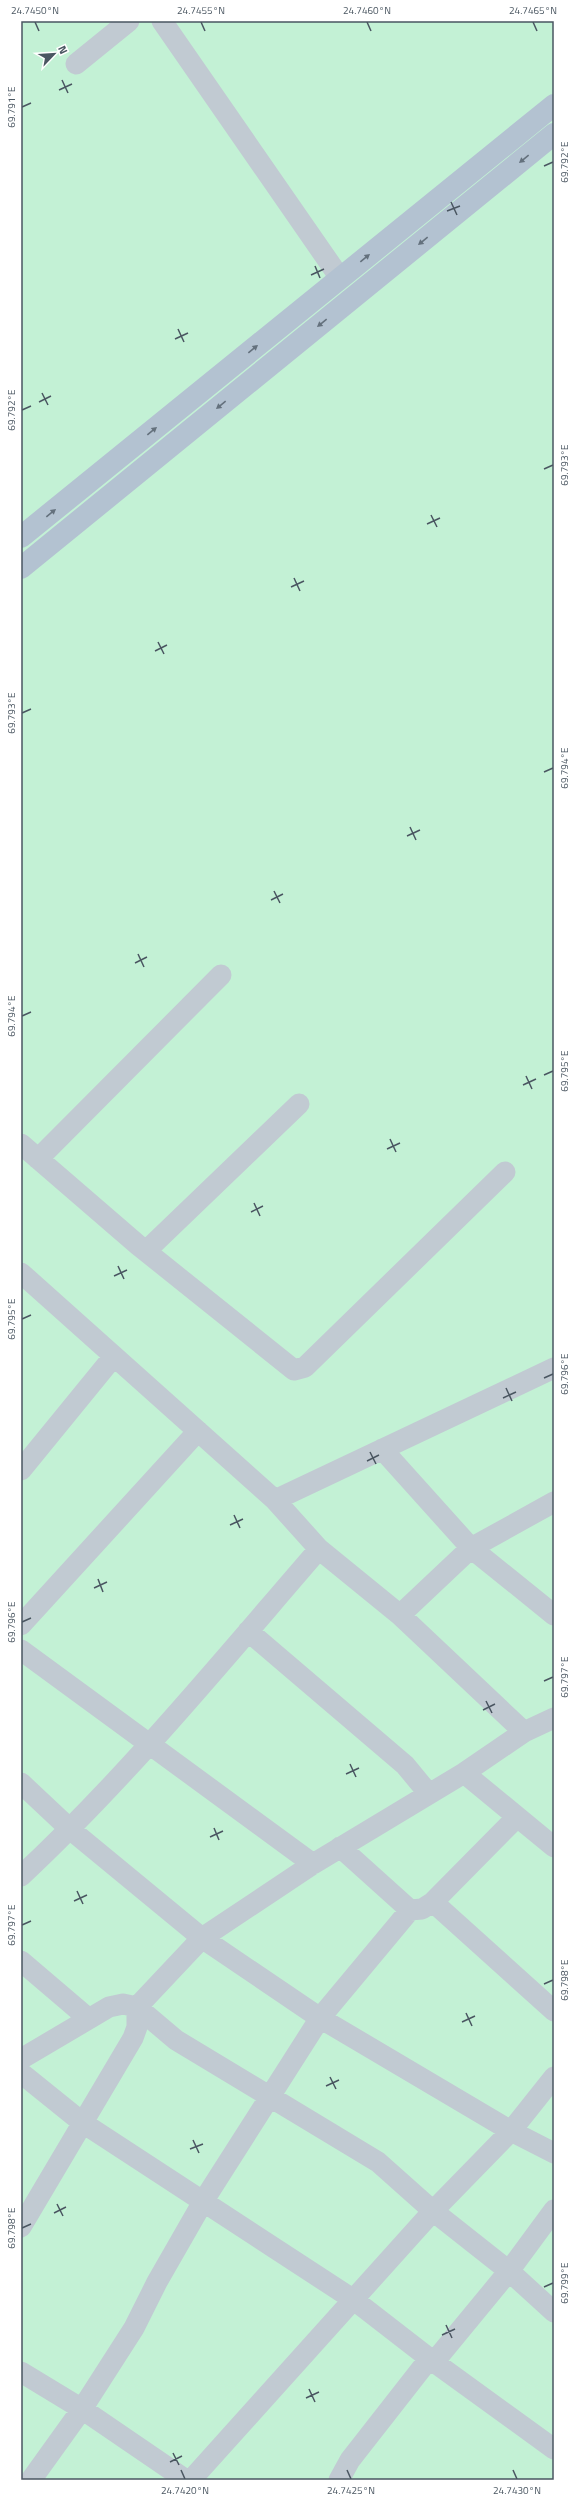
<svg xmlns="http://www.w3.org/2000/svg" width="575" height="2501" viewBox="0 0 575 2501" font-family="'Titillium Web',sans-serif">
  <rect width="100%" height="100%" fill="#f5f3f3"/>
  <path fill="#c3f1d5" d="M 21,21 L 554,21 L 554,2480 L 21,2480 Z"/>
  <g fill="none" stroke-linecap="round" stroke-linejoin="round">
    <path stroke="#c1cad2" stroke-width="21" d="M 162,21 L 340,278
      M 76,64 L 129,21
      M 21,1144 L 138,1245 L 294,1370 L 305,1367 L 505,1172
      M 38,1159 L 221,975
      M 146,1251 L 299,1104
      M 21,1273 L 275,1500 L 554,1368
      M 382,1449 L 471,1548 L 554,1502
      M 21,1470 L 114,1356
      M 275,1500 L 319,1549 L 400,1615 L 524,1732
      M 400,1615 L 471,1548 L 554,1615
      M 21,1625 L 198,1431
      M 248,1631 L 405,1765 L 429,1794
      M 21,1650 L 313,1864
      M 464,1773 L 554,1847
      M 21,1783 L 71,1830 L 202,1938 L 320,2018 L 511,2131 L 554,2153
      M 340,1847 L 410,1910
      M 21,1876 C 129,1775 222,1661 319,1549
      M 433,1902 L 554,2011
      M 21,1961 L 89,2019
      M 137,2007 L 176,2040 L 378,2162 L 433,2211 L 509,2271 L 554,2312
      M 21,2059 L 109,2007 L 123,2004 L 137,2007 L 202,1938 L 313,1864 L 464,1773 L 524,1732 L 554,1718
      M 21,2073 L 83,2123 L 354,2300 L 434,2362 L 554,2449
      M 21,2227 L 133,2038 L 137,2027 L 137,2007
      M 434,2362 L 509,2271 L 554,2210
      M 21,2372 L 82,2409 L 186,2480
      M 31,2480 L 82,2409 L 134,2328 L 157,2282 L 204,2200 L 320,2018 L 410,1910 L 422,1909 L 433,1902 L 517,1817
      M 191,2480 L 433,2211 L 511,2131 L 554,2077
      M 339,2480 L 350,2460 L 429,2359"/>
    <path stroke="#b3c2d1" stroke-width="22" d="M 21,537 L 554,105
      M 21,568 L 554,134"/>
  </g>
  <defs><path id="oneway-solid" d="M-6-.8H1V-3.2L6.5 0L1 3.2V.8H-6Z"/></defs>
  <g fill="#64717d">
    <use href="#oneway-solid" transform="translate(524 159) rotate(141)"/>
    <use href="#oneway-solid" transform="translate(423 241) rotate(141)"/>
    <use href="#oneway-solid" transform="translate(365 258) rotate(-39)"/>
    <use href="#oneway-solid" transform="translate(322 323) rotate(141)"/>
    <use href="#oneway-solid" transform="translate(253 349) rotate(-39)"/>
    <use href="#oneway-solid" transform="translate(221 405) rotate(141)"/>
    <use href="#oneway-solid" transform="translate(152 431) rotate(-39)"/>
    <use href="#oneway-solid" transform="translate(51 513) rotate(-39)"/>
  </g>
  <path fill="none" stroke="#4a5661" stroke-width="1.5" d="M 35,22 L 39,31M 201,22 L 205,31M 367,22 L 371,31M 533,22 L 537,31M 62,80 L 68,93M 59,90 L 72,84M 22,107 L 31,103M 544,166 L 553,162M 451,202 L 457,215M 447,211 L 460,206M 315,266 L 320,278M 311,275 L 324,269M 178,329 L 184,342M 175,339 L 188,333M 42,393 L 48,405M 39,402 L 51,396M 22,410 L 31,406M 544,469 L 553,465M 431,515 L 437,527M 427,524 L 440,518M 294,578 L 300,591M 291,587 L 304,581M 158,642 L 164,654M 155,651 L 167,645M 22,713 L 31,709M 544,772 L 553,768M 410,827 L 416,840M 407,836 L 420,830M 274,891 L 280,903M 271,900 L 283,894M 138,954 L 144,967M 135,963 L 147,957M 22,1016 L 31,1012M 544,1075 L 553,1071M 526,1076 L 532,1089M 523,1085 L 536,1079M 390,1139 L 396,1152M 387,1149 L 400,1143M 254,1203 L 260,1216M 251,1212 L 263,1206M 118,1266 L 124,1279M 114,1276 L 127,1270M 22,1319 L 31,1315M 544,1378 L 553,1374M 506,1388 L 512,1401M 503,1398 L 516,1392M 370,1452 L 376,1464M 367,1461 L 379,1455M 234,1515 L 240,1528M 230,1525 L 243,1519M 98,1579 L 103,1592M 94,1588 L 107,1582M 22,1622 L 31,1618M 544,1681 L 553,1677M 486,1701 L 492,1713M 483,1710 L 495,1704M 350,1764 L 356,1777M 346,1774 L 359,1768M 214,1828 L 219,1840M 210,1837 L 223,1831M 77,1891 L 83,1904M 74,1901 L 87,1895M 22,1925 L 31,1921M 544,1984 L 553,1980M 466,2013 L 472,2026M 462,2022 L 475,2016M 330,2077 L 336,2089M 326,2086 L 339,2080M 193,2140 L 199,2153M 190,2149 L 203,2144M 57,2204 L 63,2216M 54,2213 L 66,2207M 22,2228 L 31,2224M 544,2287 L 553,2283M 446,2325 L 452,2338M 442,2335 L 455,2329M 309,2389 L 315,2402M 306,2398 L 319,2392M 173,2453 L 179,2465M 170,2462 L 182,2456M 181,2470 L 185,2479M 347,2470 L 351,2479M 513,2470 L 517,2479"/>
  <rect width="575" height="2501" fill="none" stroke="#ffffff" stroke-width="44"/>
  <g transform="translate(54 54) rotate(65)" stroke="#ffffff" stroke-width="3" paint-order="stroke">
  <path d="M0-3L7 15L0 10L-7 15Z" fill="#4a5661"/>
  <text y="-6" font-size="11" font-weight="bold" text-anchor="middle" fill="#4a5661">N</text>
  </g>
  <rect x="22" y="22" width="531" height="2457" fill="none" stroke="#4a5661" stroke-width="1.5"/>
  <g font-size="10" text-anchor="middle" fill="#4a5661">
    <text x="35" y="14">24.7450°N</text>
    <text x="201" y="14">24.7455°N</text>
    <text x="367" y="14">24.7460°N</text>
    <text x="533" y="14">24.7465°N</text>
    <text transform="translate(11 107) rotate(-90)" y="4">69.791°E</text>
    <text transform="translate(564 162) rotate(-90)" y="4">69.792°E</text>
    <text transform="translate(11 410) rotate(-90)" y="4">69.792°E</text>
    <text transform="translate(564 465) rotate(-90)" y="4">69.793°E</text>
    <text transform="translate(11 713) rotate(-90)" y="4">69.793°E</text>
    <text transform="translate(564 768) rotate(-90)" y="4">69.794°E</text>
    <text transform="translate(11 1016) rotate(-90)" y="4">69.794°E</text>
    <text transform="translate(564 1071) rotate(-90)" y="4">69.795°E</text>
    <text transform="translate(11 1319) rotate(-90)" y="4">69.795°E</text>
    <text transform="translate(564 1374) rotate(-90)" y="4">69.796°E</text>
    <text transform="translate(11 1622) rotate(-90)" y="4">69.796°E</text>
    <text transform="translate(564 1677) rotate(-90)" y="4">69.797°E</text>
    <text transform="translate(11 1925) rotate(-90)" y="4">69.797°E</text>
    <text transform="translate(564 1980) rotate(-90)" y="4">69.798°E</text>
    <text transform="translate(11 2228) rotate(-90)" y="4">69.798°E</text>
    <text transform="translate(564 2283) rotate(-90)" y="4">69.799°E</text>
    <text x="185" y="2494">24.7420°N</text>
    <text x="351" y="2494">24.7425°N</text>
    <text x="517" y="2494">24.7430°N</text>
  </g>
</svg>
